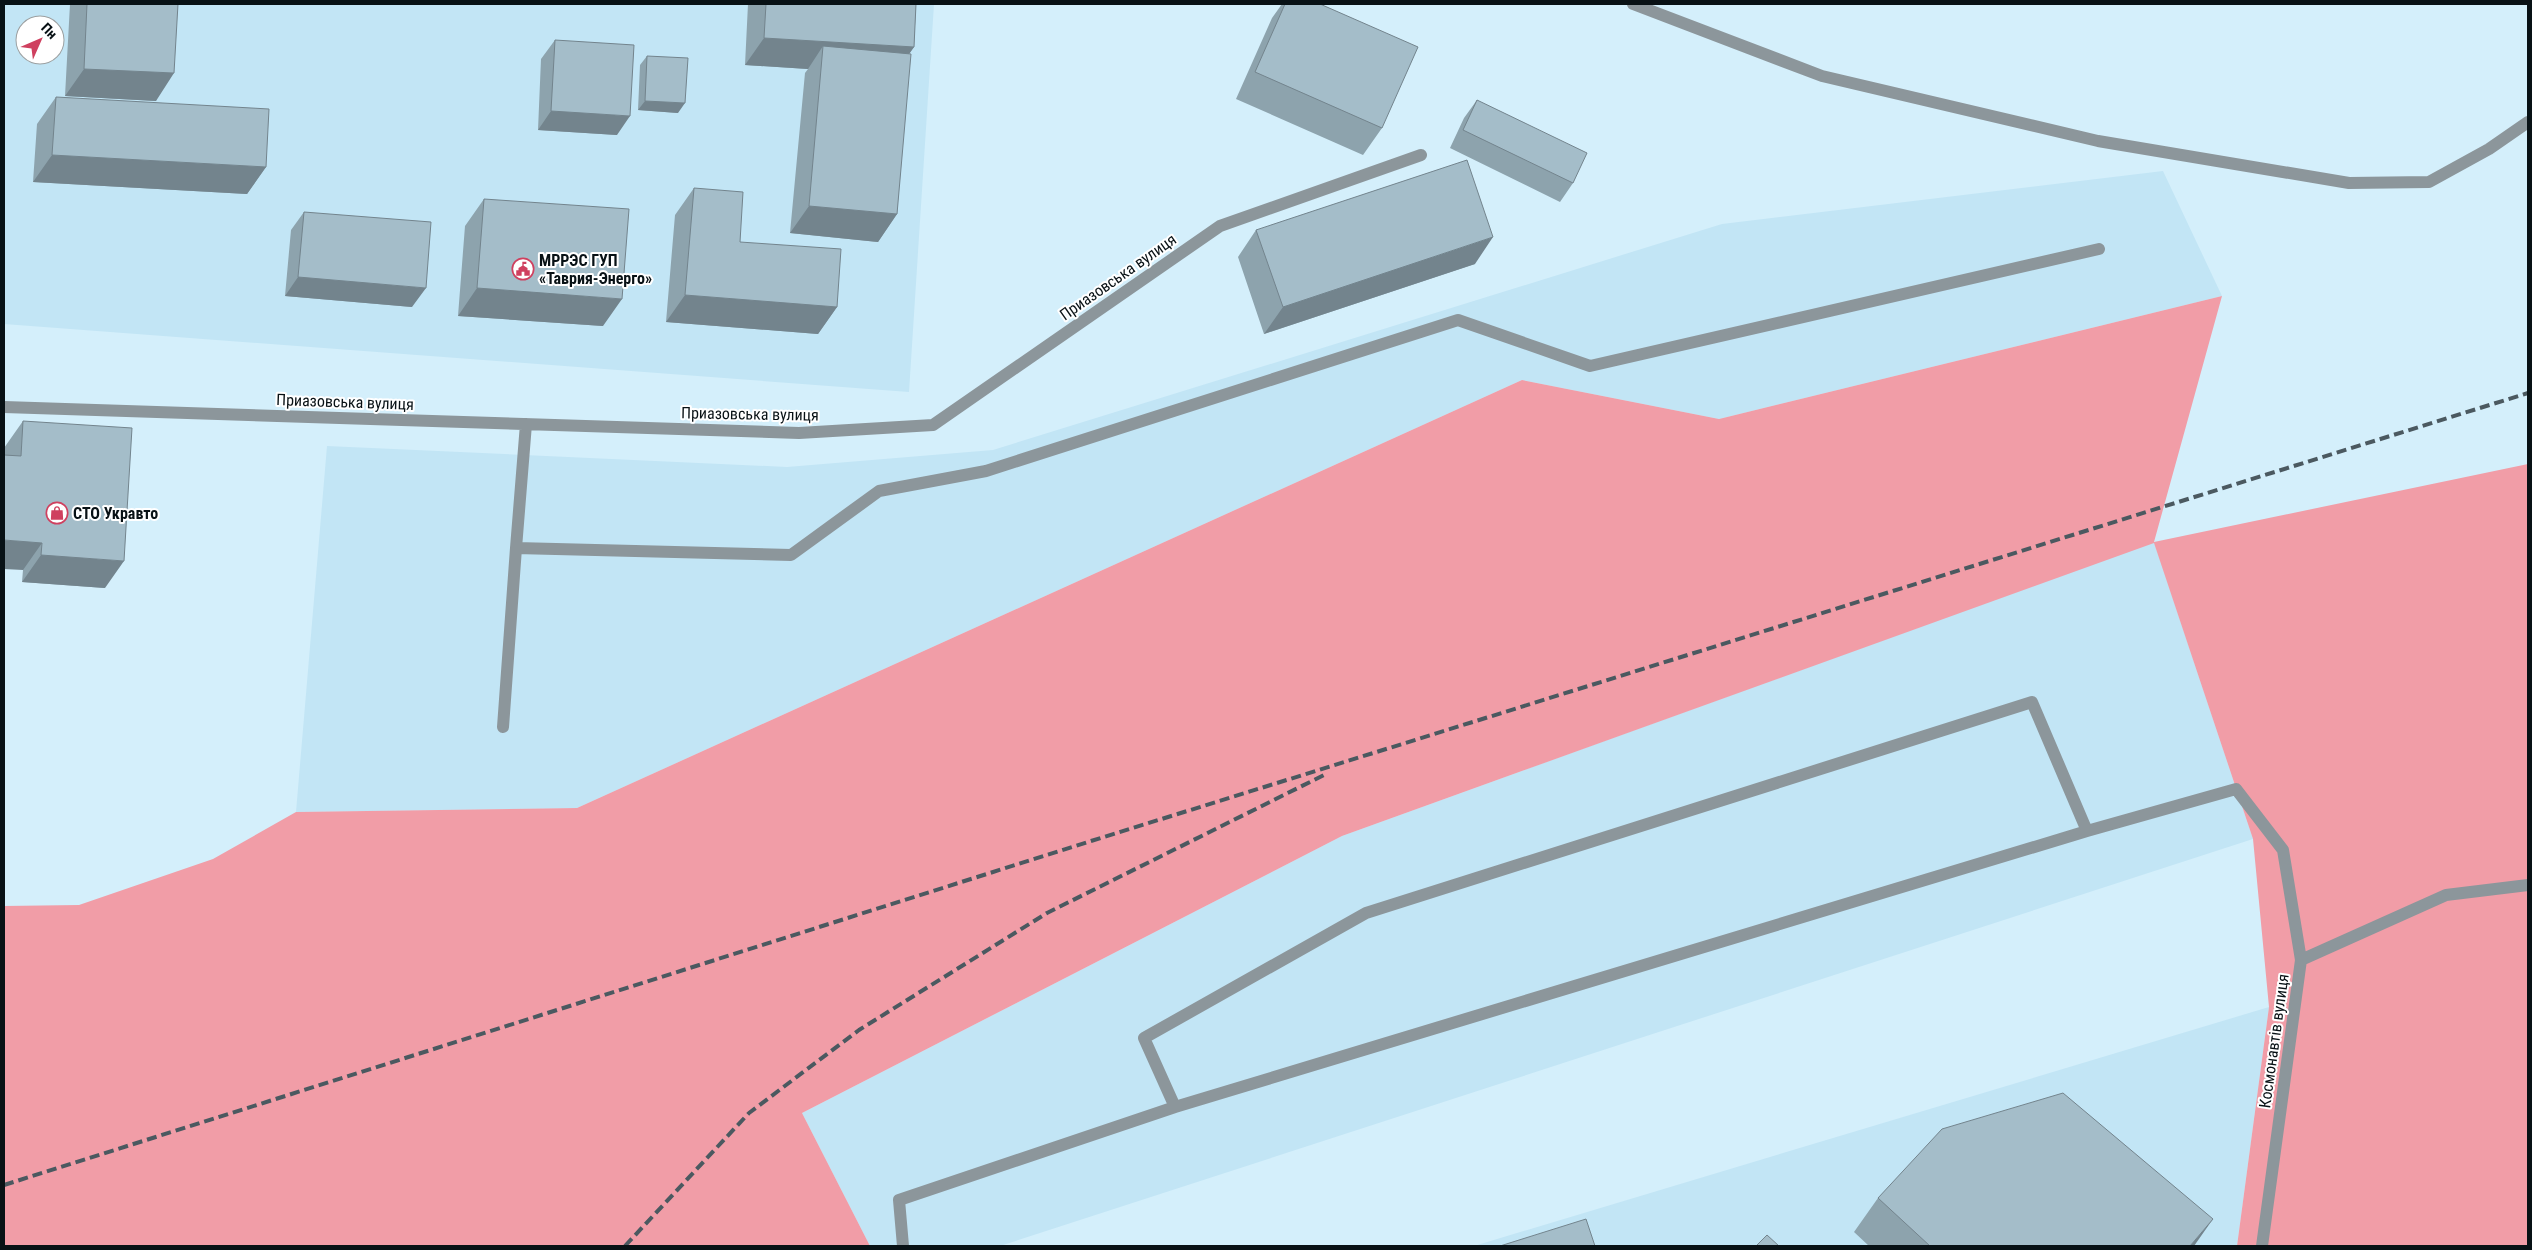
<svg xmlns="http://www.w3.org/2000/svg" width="2532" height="1250" viewBox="0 0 2532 1250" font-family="'Roboto Condensed',sans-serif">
  <rect width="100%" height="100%" fill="#d4effb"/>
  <path fill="#c2e5f5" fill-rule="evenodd" d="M 4,4 L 934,4 L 909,392 L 4,324 ZM 25,25 L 55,25 L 55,55 L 25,55 Z
    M 2163,171 L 2222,296 L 1719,419 L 1522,380 L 577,808 L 296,812 L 327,446 L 787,467 L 993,450 L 1722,224 Z
    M 2154,542 L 2253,839 L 1000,1246 L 870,1246 L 802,1113 L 1342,836 Z
    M 2269,1007 L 2237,1246 L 1474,1246 Z"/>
  <path fill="#f19da7" d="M 2222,296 L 2154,542 L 2528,464 L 2528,1246 L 2237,1246 L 2269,1007 L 2253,839 L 2154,543 L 1342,836 L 802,1113 L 870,1246 L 4,1246 L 4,906 L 79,905 L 213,859 L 296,812 L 577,808 L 1522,380 L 1719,419 Z"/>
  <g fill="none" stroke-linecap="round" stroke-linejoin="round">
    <path stroke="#8c969b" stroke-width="12" d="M 1633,4 L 1822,76 L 2098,141 L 2349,183 L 2429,182 L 2489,149 L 2528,122
      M 4,407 L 799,433 L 933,425 L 1220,226 L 1421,155
      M 526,424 L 516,548 L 791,555 L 879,491 L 986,471 L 1458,320 L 1590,366 L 2099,249
      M 503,727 L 516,548
      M 2087,831 L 2236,789 L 2283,850 L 2301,960
      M 903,1246 L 899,1200 L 1175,1107 L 2087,831 L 2032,702 L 1366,913 L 1144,1038 L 1175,1107
      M 2262,1246 L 2301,960 L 2446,895 L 2528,885"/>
    <path stroke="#4b5960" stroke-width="4" stroke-dasharray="10 5" stroke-linecap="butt" d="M 4,1185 L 1091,841 L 2528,393
      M 625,1246 L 749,1113 L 859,1030 L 1047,913 L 1328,773"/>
  </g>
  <path fill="#8da3ad" d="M 70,4 L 178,4 L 156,101 L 65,96 Z
    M 748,4 L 916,4 L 914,47 L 909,54 L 897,214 L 878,242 L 790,233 L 805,73 L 808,69 L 745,65 Z
    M 1282,4 L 1320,4 L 1382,128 L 1363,155 L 1236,99 L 1272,18 Z
    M 555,40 L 617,135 L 538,130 L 541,59 Z
    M 647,56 L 678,113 L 638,110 L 640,65 Z
    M 56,97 L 266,167 L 247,194 L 33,182 L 37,124 Z
    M 1477,100 L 1573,183 L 1560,202 L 1450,148 L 1464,118 Z
    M 694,188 L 740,242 L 837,307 L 818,334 L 666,322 L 675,215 Z
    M 484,199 L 603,326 L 458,316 L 465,226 Z
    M 304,212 L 412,307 L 285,296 L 291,230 Z
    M 1256,230 L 1475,264 L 1264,334 L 1238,257 Z
    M 23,421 L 105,588 L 22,582 L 23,570 L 4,455 L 4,448 Z
    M 1878,1198 L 2194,1246 L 1869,1246 L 1854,1232 Z"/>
  <path fill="#73848d" d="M 764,38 L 914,47 L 895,74 L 823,46 L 808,69 L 745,65 Z
    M 84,69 L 174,73 L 156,101 L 65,96 Z
    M 645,101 L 685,103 L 678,113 L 638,110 Z
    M 551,111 L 630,116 L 617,135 L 538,130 Z
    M 52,155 L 266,167 L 247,194 L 33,182 Z
    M 809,206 L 897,214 L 878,242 L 790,233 Z
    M 1493,237 L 1475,264 L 1264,334 L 1283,307 Z
    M 298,277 L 426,288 L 412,307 L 285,296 Z
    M 477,288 L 622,299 L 603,326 L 458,316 Z
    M 685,295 L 837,307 L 818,334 L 666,322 Z
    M 4,540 L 42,543 L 23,570 L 4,569 Z
    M 41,555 L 124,561 L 105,588 L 22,582 Z
    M 2213,1219 L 2194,1246 L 2190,1246 Z"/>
  <path fill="#a4bdc9" stroke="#73848d" d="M 87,4 L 178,4 L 174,73 L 84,69 Z
    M 766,4 L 916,4 L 914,47 L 764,38 Z
    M 1285,4 L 1320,4 L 1418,47 L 1382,128 L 1255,72 Z
    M 555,40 L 634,45 L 630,116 L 551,111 Z
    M 823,46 L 911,54 L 897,214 L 809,206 Z
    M 647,56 L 688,58 L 685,103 L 645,101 Z
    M 56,97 L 269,109 L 266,167 L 52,155 Z
    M 1477,100 L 1587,153 L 1573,183 L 1463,130 Z
    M 1467,160 L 1493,237 L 1283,307 L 1256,230 Z
    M 694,188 L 743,192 L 740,242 L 841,249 L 837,307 L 685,295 Z
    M 484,199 L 629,209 L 622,299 L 477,288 Z
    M 304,212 L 431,222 L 426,288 L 298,277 Z
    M 23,421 L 132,428 L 124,561 L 41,555 L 42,543 L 4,540 L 4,455 L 21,456 Z
    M 2063,1093 L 2213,1219 L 2190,1246 L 1930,1246 L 1878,1198 L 1942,1129 Z
    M 1586,1219 L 1595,1246 L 1500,1246 Z
    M 1767,1235 L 1779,1246 L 1756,1246 Z"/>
  <defs>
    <g id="civic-ring" transform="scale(1.125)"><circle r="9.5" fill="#fff" stroke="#cf405f" stroke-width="1.5"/><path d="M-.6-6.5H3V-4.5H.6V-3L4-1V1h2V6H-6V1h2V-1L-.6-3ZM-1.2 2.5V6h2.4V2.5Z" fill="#cf405f"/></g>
    <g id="shop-ring" transform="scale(1.125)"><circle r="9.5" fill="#fff" stroke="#cf405f" stroke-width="1.5"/><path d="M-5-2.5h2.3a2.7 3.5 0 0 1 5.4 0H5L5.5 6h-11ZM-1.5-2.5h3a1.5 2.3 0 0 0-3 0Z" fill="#cf405f"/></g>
  </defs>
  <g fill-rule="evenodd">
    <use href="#civic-ring" x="523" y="269"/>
    <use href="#shop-ring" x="57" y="513"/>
  </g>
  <g text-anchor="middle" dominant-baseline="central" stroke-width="4" stroke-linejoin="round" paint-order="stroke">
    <g font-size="16" font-weight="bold" fill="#081115" stroke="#fff" text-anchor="start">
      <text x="539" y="260">МРРЭС ГУП<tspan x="539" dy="18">«Таврия-Энерго»</tspan></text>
      <text x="73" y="513">СТО Укравто</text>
    </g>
    <g font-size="16" fill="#081115" stroke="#fff">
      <text transform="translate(1118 277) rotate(-35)">Приазовська вулиця</text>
      <text transform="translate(345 402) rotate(2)">Приазовська вулиця</text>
      <text transform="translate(750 414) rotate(1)">Приазовська вулиця</text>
      <text transform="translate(2274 1041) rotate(-82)">Космонавтів вулиця</text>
    </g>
  </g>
  <rect width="2532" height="1250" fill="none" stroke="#081115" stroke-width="10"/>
  <g transform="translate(40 40) rotate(45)"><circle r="24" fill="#ffffff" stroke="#9ca0a1"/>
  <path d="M0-4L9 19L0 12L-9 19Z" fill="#cf405f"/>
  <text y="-8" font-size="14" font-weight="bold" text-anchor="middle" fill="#081115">Пн</text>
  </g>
</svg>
